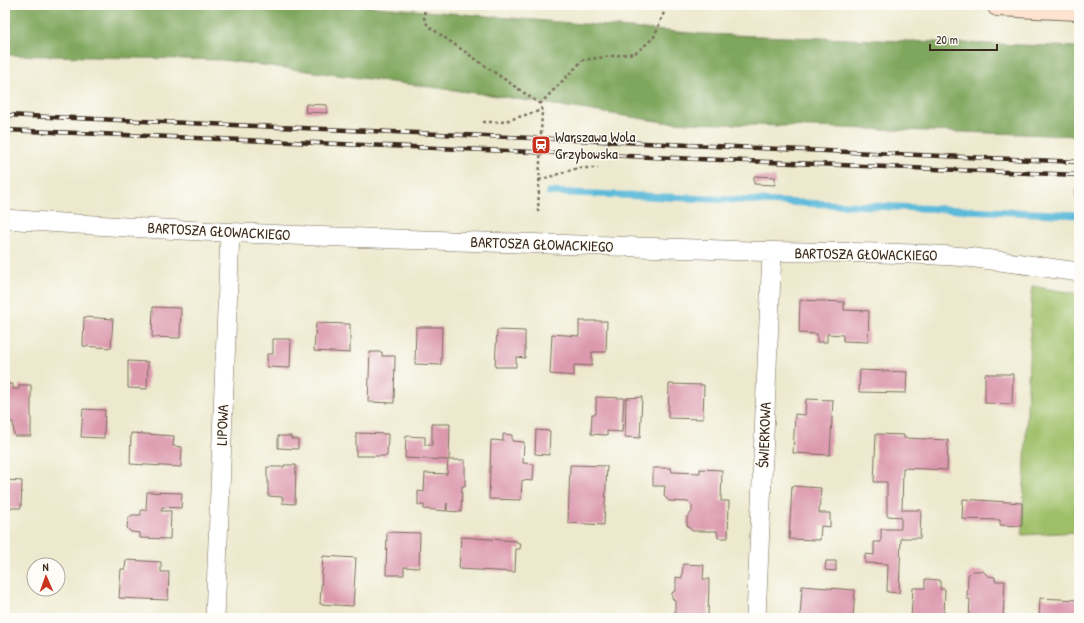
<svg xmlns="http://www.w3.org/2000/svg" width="1084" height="623" viewBox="0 0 1084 623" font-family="'Patrick Hand',sans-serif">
  <rect width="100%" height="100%" fill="#fdfcf7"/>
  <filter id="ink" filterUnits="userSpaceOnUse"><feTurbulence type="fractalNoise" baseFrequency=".025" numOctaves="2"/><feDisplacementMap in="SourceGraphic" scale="8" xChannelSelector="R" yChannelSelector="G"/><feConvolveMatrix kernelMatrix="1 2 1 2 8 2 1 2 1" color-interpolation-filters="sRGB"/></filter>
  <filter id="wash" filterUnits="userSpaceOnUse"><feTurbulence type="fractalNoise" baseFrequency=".012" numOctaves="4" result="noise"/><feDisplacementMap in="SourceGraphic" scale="16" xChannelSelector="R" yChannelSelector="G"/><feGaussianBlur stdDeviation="0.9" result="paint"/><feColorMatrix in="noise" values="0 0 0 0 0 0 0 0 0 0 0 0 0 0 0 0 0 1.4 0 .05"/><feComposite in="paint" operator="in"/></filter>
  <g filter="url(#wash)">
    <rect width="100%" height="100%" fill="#ede9ce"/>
    <path fill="#9ebf68" stroke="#6c7443" d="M 1032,286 L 1079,294 L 1079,532 L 1022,535 Z"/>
    <path fill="#7ea65c" stroke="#5c683d" d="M 5,5 L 354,5 L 703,34 L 1079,47 L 1079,136 L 663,122 L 498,96 L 223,60 L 5,55 Z"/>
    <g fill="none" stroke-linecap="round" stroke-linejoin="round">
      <path stroke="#5cbada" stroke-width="7" d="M 549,192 L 1079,215"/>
    </g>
    <g id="blocks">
      <path fill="#dc98ad" d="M 306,104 L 327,105 L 327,113 L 305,112 Z
        M 754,176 L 775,177 L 775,185 L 754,184 Z
        M 1075,190 L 1079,190 L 1079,198 L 1075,198 Z
        M 800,300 L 844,302 L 844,310 L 869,311 L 868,342 L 843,341 L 843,335 L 827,334 L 827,342 L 817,342 L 817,334 L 799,333 Z
        M 153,307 L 181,308 L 180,338 L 152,337 Z
        M 84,317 L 113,319 L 111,348 L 83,346 Z
        M 579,321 L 607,321 L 606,352 L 592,352 L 592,366 L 574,365 L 574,376 L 550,374 L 552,334 L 579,336 Z
        M 316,323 L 350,324 L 350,353 L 314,351 Z
        M 416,327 L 442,327 L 441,365 L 415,364 Z
        M 497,330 L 525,331 L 525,358 L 516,357 L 516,367 L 495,367 Z
        M 273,339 L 291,339 L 290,368 L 267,367 L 267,354 L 273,354 Z
        M 370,352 L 382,352 L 382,356 L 395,356 L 394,403 L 368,402 Z
        M 128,361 L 148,362 L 147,389 L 128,388 Z
        M 860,370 L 907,372 L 906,393 L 859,392 Z
        M 985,374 L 1013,374 L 1012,404 L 985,403 Z
        M 7,384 L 13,384 L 13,389 L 19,389 L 19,385 L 31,385 L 31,436 L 14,436 L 13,422 L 5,422 L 5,392 L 7,392 Z
        M 669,384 L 704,385 L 703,419 L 668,418 Z
        M 596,397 L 624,398 L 622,432 L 607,431 L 607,435 L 591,434 L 592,414 L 596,414 Z
        M 642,397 L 640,438 L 625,437 L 626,398 Z
        M 806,399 L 833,400 L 830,455 L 793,453 L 795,414 L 805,415 Z
        M 83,409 L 105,410 L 104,438 L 81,437 Z
        M 432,424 L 450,424 L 449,460 L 465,460 L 465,486 L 462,486 L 461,512 L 447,511 L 447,503 L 446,511 L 424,509 L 424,505 L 418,505 L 418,491 L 424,492 L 425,473 L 447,474 L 448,460 L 405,458 L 406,436 L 425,437 L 425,445 L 432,445 Z
        M 536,430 L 550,431 L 549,455 L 535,454 Z
        M 131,433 L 174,436 L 173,446 L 182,447 L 181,467 L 130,464 Z
        M 356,433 L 388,434 L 387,456 L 356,456 Z
        M 503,434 L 512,435 L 512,441 L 524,442 L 523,463 L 534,464 L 533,481 L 522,480 L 521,500 L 489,499 L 491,440 L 503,441 Z
        M 876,434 L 904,435 L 904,438 L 948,440 L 947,470 L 903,468 L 902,510 L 921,510 L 920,538 L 901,538 L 899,593 L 887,592 L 888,564 L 865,563 L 865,554 L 874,555 L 874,542 L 881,542 L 881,529 L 901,529 L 901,517 L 887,516 L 887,482 L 874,482 Z
        M 278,436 L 291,436 L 291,439 L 298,439 L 298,449 L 278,448 Z
        M 284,465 L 296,465 L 295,504 L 282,503 L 283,497 L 268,496 L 268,478 L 267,477 L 267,467 L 284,467 Z
        M 570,465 L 607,466 L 604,525 L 568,523 Z
        M 653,468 L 671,468 L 672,472 L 700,473 L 700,469 L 722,470 L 721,501 L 729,501 L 728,538 L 718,538 L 717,531 L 692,531 L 687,525 L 687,517 L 692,512 L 692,506 L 688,502 L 669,501 L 664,496 L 665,486 L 653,486 Z
        M 5,480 L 22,481 L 21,508 L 5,508 Z
        M 792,486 L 821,488 L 819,513 L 830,513 L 830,527 L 821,526 L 820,540 L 789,539 Z
        M 147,492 L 182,493 L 181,508 L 162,507 L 161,511 L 171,511 L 170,539 L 140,538 L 140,533 L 131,532 L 127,528 L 128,518 L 132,515 L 141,515 L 141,510 L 146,510 Z
        M 963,499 L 1022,503 L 1022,526 L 1000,525 L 1000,520 L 962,519 Z
        M 387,532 L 420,533 L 419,568 L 404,567 L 404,575 L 386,575 Z
        M 461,537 L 517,541 L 517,543 L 521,543 L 520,549 L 516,549 L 515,572 L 459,569 Z
        M 323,556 L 356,558 L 353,606 L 320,604 Z
        M 126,560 L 161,562 L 161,572 L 169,572 L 168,600 L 119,598 L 121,569 L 125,569 Z
        M 826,561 L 836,561 L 836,571 L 825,570 Z
        M 683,564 L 704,565 L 703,579 L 709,579 L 708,617 L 675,616 L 675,601 L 672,598 L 672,593 L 676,590 L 676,577 L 682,578 Z
        M 972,571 L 983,571 L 988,576 L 995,577 L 995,581 L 1005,581 L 1003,618 L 969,618 L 970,599 L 967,599 L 968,575 Z
        M 925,579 L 940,580 L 940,589 L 945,589 L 944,618 L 911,618 L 913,588 L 925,588 Z
        M 802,586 L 855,590 L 853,618 L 800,618 Z
        M 1040,598 L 1079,600 L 1079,618 L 1039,618 Z"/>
    </g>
  </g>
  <g filter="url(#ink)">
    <use href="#blocks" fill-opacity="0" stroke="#796d5c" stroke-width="1"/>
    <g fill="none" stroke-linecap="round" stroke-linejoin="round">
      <g stroke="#796d5c" stroke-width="20">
        <path id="street" d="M 5,219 C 244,237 484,241 723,250 C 804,254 886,250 966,257 C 1004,261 1042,267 1079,272
          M 215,618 L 230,233
          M 756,618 L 772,252"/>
      </g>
      <g stroke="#796d5c" stroke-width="24">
        <path id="secondary" d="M 998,5 L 1079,9"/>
      </g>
      <path stroke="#796d5c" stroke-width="2.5" stroke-dasharray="3 3" stroke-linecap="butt" d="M 425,5 L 424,18 L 428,26 L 540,104 L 542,110 L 538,213
        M 540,104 L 583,60 L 635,53 L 644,46 L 654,37 L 667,5
        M 483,122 L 502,122 L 542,110
        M 539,180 L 578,168 L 598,168"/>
      <use href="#street" stroke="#fff" stroke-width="19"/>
      <use href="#secondary" stroke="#fde4d1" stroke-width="22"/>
      <g stroke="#3b2a1e" stroke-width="4.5">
        <path id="rail" d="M 5,115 L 1079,162
          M 5,130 L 1079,175"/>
      </g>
      <use href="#rail" stroke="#fdfcf7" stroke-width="3" stroke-dasharray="9" stroke-linecap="butt"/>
    </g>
  </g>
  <defs>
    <g id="station-square" transform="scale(1)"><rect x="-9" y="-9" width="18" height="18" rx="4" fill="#c8321e" stroke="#fdfcf7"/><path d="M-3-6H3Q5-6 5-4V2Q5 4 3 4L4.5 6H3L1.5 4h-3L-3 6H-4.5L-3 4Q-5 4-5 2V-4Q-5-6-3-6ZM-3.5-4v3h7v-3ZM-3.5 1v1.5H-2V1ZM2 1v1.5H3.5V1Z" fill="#fff"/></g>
  </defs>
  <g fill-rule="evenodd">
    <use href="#station-square" x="541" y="145"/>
  </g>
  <g text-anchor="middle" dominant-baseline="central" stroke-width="3" stroke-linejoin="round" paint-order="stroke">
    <g font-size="15" fill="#3b2a1e" stroke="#fdfcf7" text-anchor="start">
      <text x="555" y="136">Warszawa Wola<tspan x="555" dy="17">Grzybowska</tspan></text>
    </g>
    <g font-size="15" fill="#3b2a1e" stroke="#fdfcf7">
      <text transform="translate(219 231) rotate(3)">BARTOSZA GŁOWACKIEGO</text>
      <text transform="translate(542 244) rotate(2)">BARTOSZA GŁOWACKIEGO</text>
      <text transform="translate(866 254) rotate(1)">BARTOSZA GŁOWACKIEGO</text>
      <text transform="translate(222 425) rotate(-88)">LIPOWA</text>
      <text transform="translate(764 435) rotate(-88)">ŚWIERKOWA</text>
    </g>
  </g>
  <rect width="1084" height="623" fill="none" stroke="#fdfcf7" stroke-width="20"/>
  <g transform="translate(46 577) rotate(358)"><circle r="19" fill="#fdfcf7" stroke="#afa8a0"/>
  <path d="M0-3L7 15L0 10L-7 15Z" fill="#c8321e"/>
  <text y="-6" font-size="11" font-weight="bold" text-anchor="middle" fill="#3b2a1e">N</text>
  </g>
  <path d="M930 44v6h67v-6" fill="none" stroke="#3b2a1e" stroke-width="2"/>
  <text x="936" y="44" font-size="12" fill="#3b2a1e" stroke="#fdfcf7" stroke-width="3" paint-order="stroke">20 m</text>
</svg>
